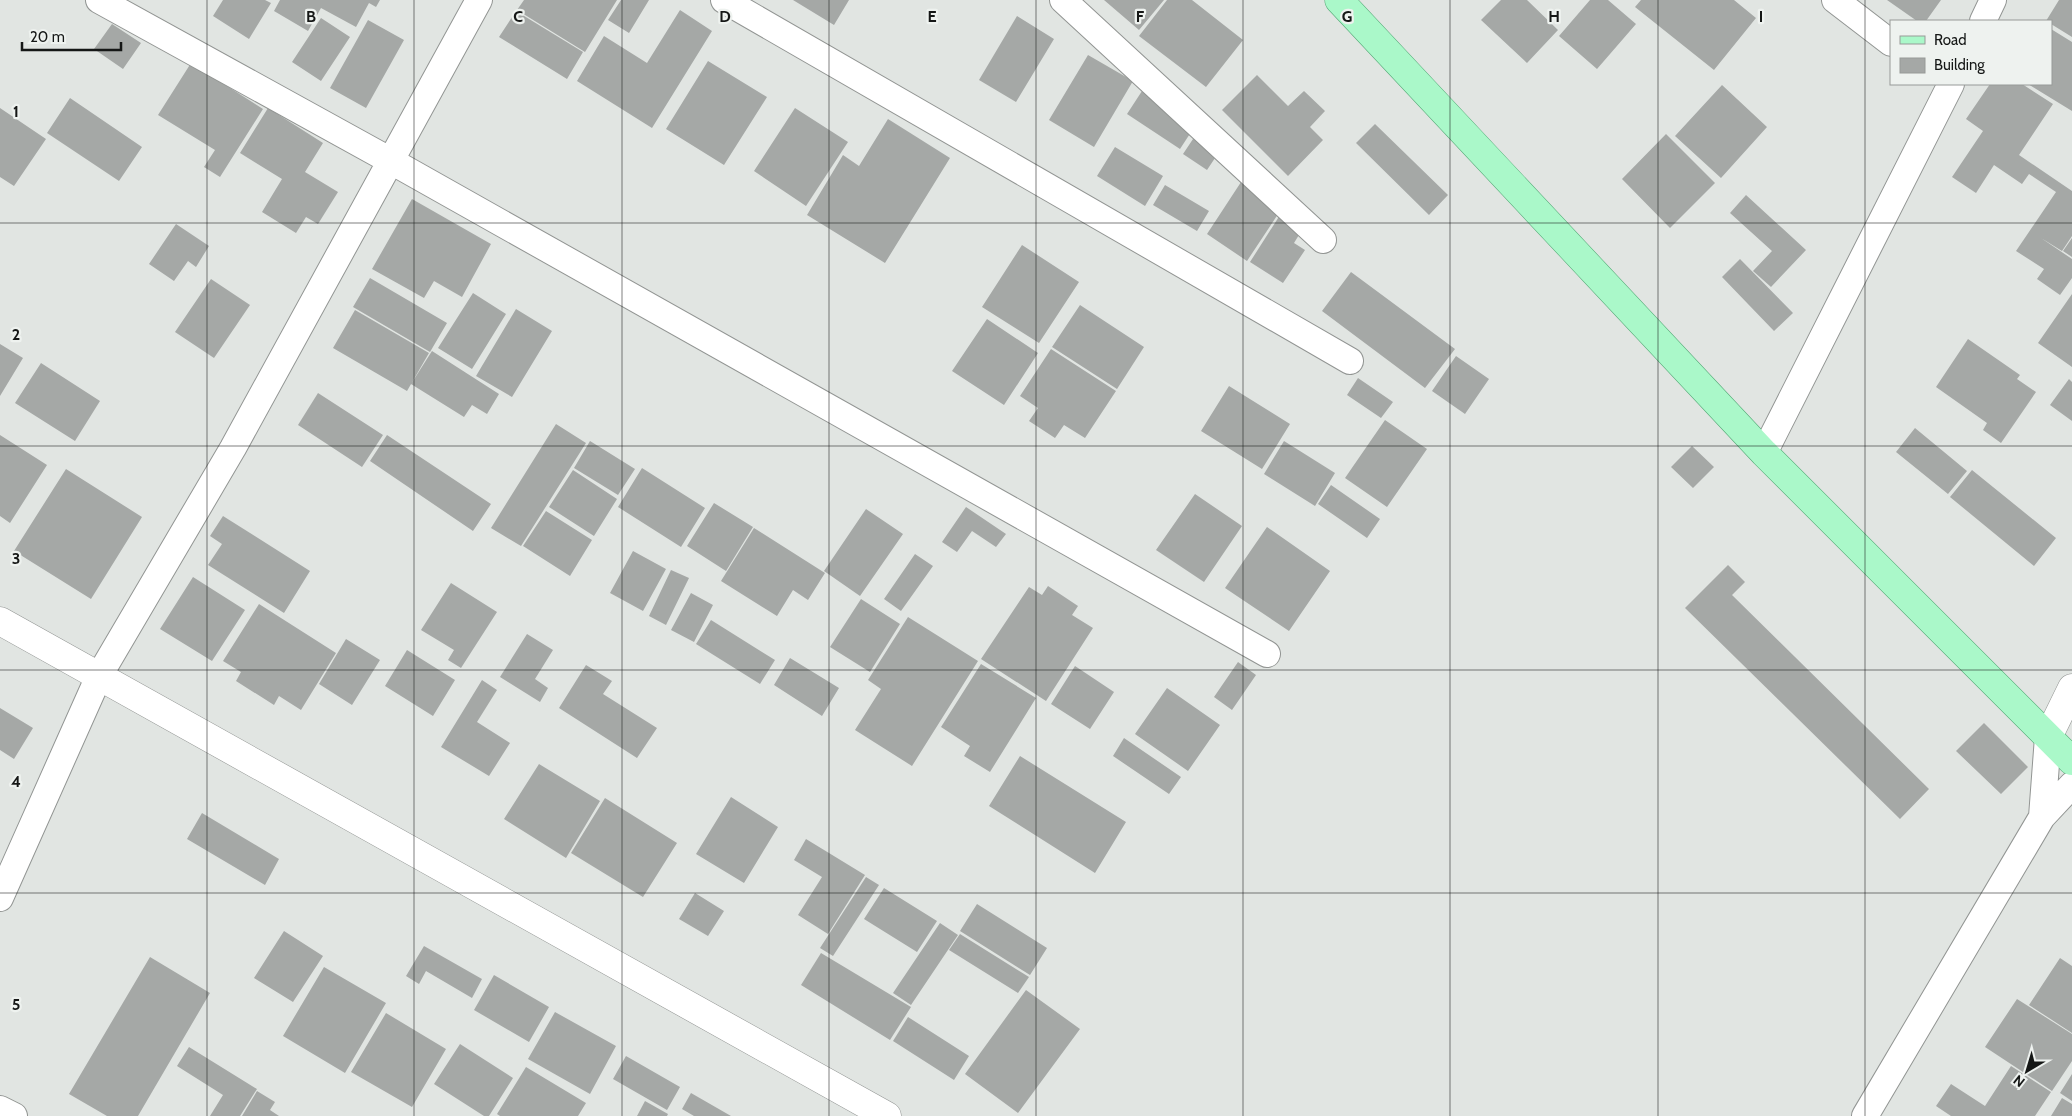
<svg xmlns="http://www.w3.org/2000/svg" width="2072" height="1116" viewBox="0 0 2072 1116" font-family="Cabin,sans-serif">
  <rect width="100%" height="100%" fill="#e1e5e2"/>
  <path fill="#a5a8a6" d="M 223,0 L 265,0 L 271,3 L 249,39 L 213,16 Z
    M 280,0 L 380,0 L 376,7 L 369,3 L 356,27 L 321,8 L 308,31 L 274,11 Z
    M 524,0 L 617,0 L 585,52 L 517,10 Z
    M 621,0 L 649,0 L 629,33 L 608,20 Z
    M 793,0 L 849,0 L 834,25 Z
    M 1104,0 L 1164,0 L 1139,30 Z
    M 1167,0 L 1192,0 L 1243,40 L 1206,87 L 1139,36 Z
    M 1501,0 L 1527,0 L 1558,30 L 1527,63 L 1481,20 Z
    M 1590,0 L 1608,0 L 1636,24 L 1597,69 L 1559,36 Z
    M 1641,0 L 1734,0 L 1756,18 L 1714,70 L 1635,7 Z
    M 1887,0 L 1941,0 L 1926,21 L 1917,21 Z
    M 2059,0 L 2072,0 L 2072,37 L 2051,24 L 2051,21 L 2046,21 Z
    M 680,10 L 712,31 L 652,128 L 577,81 L 604,36 L 647,63 Z
    M 516,11 L 583,52 L 567,79 L 499,37 Z
    M 1017,16 L 1054,39 L 1016,102 L 979,80 Z
    M 321,18 L 350,37 L 321,81 L 292,62 Z
    M 368,20 L 404,40 L 366,108 L 330,88 Z
    M 112,24 L 141,43 L 123,69 L 94,49 Z
    M 2051,29 L 2072,42 L 2072,111 L 2028,84 L 2051,84 Z
    M 1088,55 L 1133,81 L 1094,147 L 1049,120 Z
    M 708,61 L 767,97 L 724,165 L 666,129 Z
    M 191,63 L 263,109 L 220,177 L 204,167 L 215,150 L 158,115 Z
    M 1257,75 L 1288,106 L 1304,91 L 1325,111 L 1310,127 L 1323,140 L 1288,176 L 1222,110 Z
    M 1990,84 L 2022,84 L 2053,104 L 2019,155 L 2072,191 L 2072,236 L 2062,251 L 2041,238 L 2072,259 L 2072,278 L 2060,295 L 2037,279 L 2044,269 L 2016,251 L 2056,192 L 2029,174 L 2022,184 L 1994,165 L 1976,193 L 1952,177 L 1983,131 L 1966,119 Z
    M 1722,85 L 1767,127 L 1721,178 L 1675,136 Z
    M 1142,91 L 1195,126 L 1180,149 L 1127,114 Z
    M 70,98 L 142,147 L 119,181 L 47,133 Z
    M 0,108 L 46,139 L 14,186 L 0,177 Z
    M 268,108 L 323,143 L 305,172 L 338,192 L 318,224 L 306,217 L 296,233 L 262,212 L 282,179 L 240,153 Z
    M 795,108 L 848,142 L 806,206 L 754,171 Z
    M 888,119 L 950,158 L 885,263 L 807,215 L 843,155 L 859,166 Z
    M 1375,124 L 1448,195 L 1429,215 L 1356,143 Z
    M 1666,134 L 1715,183 L 1670,228 L 1622,179 Z
    M 1195,136 L 1219,152 L 1207,170 L 1183,154 Z
    M 1115,147 L 1163,176 L 1145,206 L 1097,176 Z
    M 1243,179 L 1284,205 L 1247,261 L 1207,234 Z
    M 1165,185 L 1209,211 L 1197,231 L 1153,205 Z
    M 1746,195 L 1806,250 L 1771,287 L 1753,271 L 1772,251 L 1730,213 Z
    M 412,199 L 491,244 L 462,297 L 434,281 L 424,298 L 372,269 Z
    M 1280,215 L 1302,230 L 1294,243 L 1305,250 L 1283,283 L 1250,262 Z
    M 176,224 L 209,246 L 196,267 L 188,261 L 174,281 L 149,264 Z
    M 2072,238 L 2072,257 L 2063,251 Z
    M 1022,245 L 1079,282 L 1039,343 L 982,307 Z
    M 1740,259 L 1793,313 L 1774,331 L 1722,277 Z
    M 1351,272 L 1455,349 L 1425,388 L 1322,311 Z
    M 370,278 L 447,323 L 430,352 L 353,307 Z
    M 211,279 L 250,305 L 214,358 L 175,332 Z
    M 473,293 L 506,314 L 472,369 L 438,348 Z
    M 2072,294 L 2072,367 L 2038,343 Z
    M 1080,305 L 1144,347 L 1117,389 L 1052,347 Z
    M 516,309 L 552,331 L 512,397 L 476,376 Z
    M 355,310 L 429,353 L 407,391 L 333,348 Z
    M 987,319 L 1038,353 L 1004,405 L 952,371 Z
    M 1968,339 L 2020,375 L 2017,379 L 2036,392 L 2001,443 L 1983,430 L 1987,423 L 1936,387 Z
    M 0,344 L 23,358 L 0,396 Z
    M 1051,349 L 1116,391 L 1085,438 L 1064,425 L 1055,438 L 1029,421 L 1038,408 L 1020,396 Z
    M 432,351 L 499,394 L 487,414 L 472,405 L 464,417 L 411,384 Z
    M 1456,356 L 1489,379 L 1465,414 L 1432,391 Z
    M 41,363 L 100,401 L 75,441 L 15,403 Z
    M 1358,378 L 1393,402 L 1381,418 L 1347,395 Z
    M 2069,379 L 2072,382 L 2072,421 L 2050,405 Z
    M 1229,386 L 1290,424 L 1262,469 L 1201,431 Z
    M 318,393 L 383,435 L 362,467 L 298,425 Z
    M 1385,420 L 1427,449 L 1387,507 L 1345,478 Z
    M 556,424 L 586,443 L 521,546 L 491,528 Z
    M 1915,428 L 1967,471 L 1948,494 L 1896,452 Z
    M 0,435 L 47,465 L 10,523 L 0,516 Z
    M 387,435 L 491,504 L 473,531 L 370,461 Z
    M 590,441 L 635,469 L 618,495 L 574,468 Z
    M 1284,441 L 1335,473 L 1315,506 L 1264,474 Z
    M 1692,446 L 1714,467 L 1693,488 L 1671,467 Z
    M 642,468 L 705,508 L 681,547 L 618,507 Z
    M 66,469 L 142,517 L 91,599 L 14,551 Z
    M 573,470 L 617,499 L 594,536 L 549,507 Z
    M 1972,470 L 2056,538 L 2034,566 L 1950,497 Z
    M 1331,485 L 1380,519 L 1367,538 L 1318,504 Z
    M 1195,494 L 1242,526 L 1204,582 L 1156,550 Z
    M 714,503 L 753,527 L 726,571 L 687,546 Z
    M 966,507 L 1006,534 L 996,547 L 972,531 L 957,552 L 942,542 Z
    M 866,509 L 903,534 L 860,596 L 824,571 Z
    M 546,511 L 592,540 L 570,576 L 523,546 Z
    M 223,516 L 310,571 L 284,613 L 208,565 L 222,544 L 210,536 Z
    M 1267,527 L 1330,571 L 1289,631 L 1225,588 Z
    M 754,528 L 825,573 L 808,600 L 793,590 L 777,616 L 721,581 Z
    M 633,551 L 666,569 L 643,611 L 610,593 Z
    M 915,554 L 933,566 L 901,611 L 884,599 Z
    M 1728,565 L 1745,582 L 1732,595 L 1929,789 L 1900,819 L 1685,608 Z
    M 671,570 L 689,578 L 666,625 L 649,616 Z
    M 193,577 L 245,610 L 212,661 L 160,629 Z
    M 451,583 L 497,612 L 461,668 L 448,660 L 454,650 L 421,630 Z
    M 1048,586 L 1078,606 L 1072,615 L 1093,628 L 1046,701 L 981,659 L 1029,587 L 1042,595 Z
    M 691,593 L 713,605 L 694,642 L 671,630 Z
    M 861,599 L 900,624 L 870,672 L 830,647 Z
    M 259,604 L 336,653 L 301,710 L 279,696 L 274,705 L 236,681 L 241,672 L 223,661 Z
    M 908,617 L 978,661 L 912,766 L 855,730 L 881,689 L 868,680 Z
    M 711,620 L 775,660 L 760,684 L 696,644 Z
    M 527,634 L 553,650 L 535,679 L 548,688 L 540,702 L 500,677 Z
    M 346,639 L 380,660 L 352,705 L 319,684 Z
    M 407,650 L 455,680 L 433,716 L 385,686 Z
    M 790,658 L 839,688 L 822,716 L 774,685 Z
    M 1238,662 L 1256,675 L 1232,710 L 1214,697 Z
    M 981,664 L 1036,698 L 990,772 L 964,756 L 970,746 L 941,727 Z
    M 586,665 L 612,681 L 603,694 L 657,728 L 637,758 L 559,708 Z
    M 1075,666 L 1114,692 L 1090,729 L 1051,704 Z
    M 482,680 L 497,690 L 477,722 L 510,743 L 489,776 L 441,747 Z
    M 1167,688 L 1220,725 L 1188,771 L 1135,734 Z
    M 0,708 L 33,728 L 14,759 L 0,750 Z
    M 1984,723 L 2028,767 L 2001,794 L 1956,751 Z
    M 1124,738 L 1181,777 L 1169,794 L 1113,756 Z
    M 1020,756 L 1126,822 L 1095,873 L 989,806 Z
    M 539,764 L 600,801 L 566,858 L 504,819 Z
    M 731,797 L 778,827 L 744,883 L 696,854 Z
    M 605,798 L 677,843 L 643,897 L 571,853 Z
    M 202,813 L 279,859 L 265,885 L 187,839 Z
    M 806,839 L 865,875 L 828,934 L 798,915 L 822,877 L 794,860 Z
    M 866,877 L 879,885 L 833,956 L 820,948 Z
    M 884,888 L 937,921 L 917,952 L 864,919 Z
    M 695,893 L 724,911 L 708,936 L 679,919 Z
    M 977,904 L 1047,948 L 1030,975 L 960,931 Z
    M 940,923 L 958,935 L 911,1005 L 893,993 Z
    M 284,931 L 323,956 L 293,1002 L 254,978 Z
    M 960,934 L 1029,977 L 1018,993 L 949,950 Z
    M 424,946 L 482,979 L 472,998 L 426,971 L 419,984 L 406,976 Z
    M 821,953 L 911,1007 L 890,1040 L 801,985 Z
    M 150,957 L 210,993 L 138,1116 L 107,1116 L 69,1094 Z
    M 2060,958 L 2072,966 L 2072,1033 L 2029,1005 Z
    M 324,967 L 386,1003 L 345,1073 L 283,1036 Z
    M 494,975 L 549,1007 L 529,1042 L 474,1010 Z
    M 1026,990 L 1080,1029 L 1018,1113 L 965,1074 Z
    M 2017,999 L 2072,1034 L 2072,1061 L 2052,1091 L 1985,1047 Z
    M 555,1012 L 616,1046 L 590,1094 L 528,1059 Z
    M 386,1013 L 446,1049 L 412,1107 L 351,1072 Z
    M 908,1017 L 969,1056 L 954,1080 L 893,1041 Z
    M 460,1044 L 513,1078 L 489,1116 L 484,1116 L 434,1084 Z
    M 189,1047 L 257,1089 L 240,1116 L 210,1116 L 223,1095 L 177,1066 Z
    M 626,1056 L 680,1087 L 667,1110 L 613,1079 Z
    M 2011,1066 L 2051,1092 L 2035,1116 L 1951,1116 L 1936,1106 L 1951,1084 L 1985,1106 Z
    M 526,1067 L 586,1103 L 578,1116 L 500,1116 L 497,1114 Z
    M 2072,1074 L 2072,1101 L 2060,1093 Z
    M 257,1091 L 275,1102 L 270,1110 L 279,1116 L 242,1116 Z
    M 691,1093 L 731,1116 L 694,1116 L 682,1109 Z
    M 2062,1098 L 2072,1104 L 2072,1116 L 2051,1116 Z
    M 645,1101 L 668,1114 L 667,1116 L 637,1116 Z"/>
  <g fill="none" stroke-linecap="round" stroke-linejoin="round">
    <g stroke="#929593" stroke-width="28">
      <path id="street" d="M 99,0 L 391,161 L 1267,654
        M 724,0 L 1350,361
        M 1063,0 L 1323,240
        M 1835,0 L 1891,43
        M 1983,21 L 1993,0
        M 1764,453 L 1951,84
        M 2042,817 L 2048,737
        M 0,898 L 99,676 L 233,448 L 479,0
        M 0,1109 L 14,1116
        M 1865,1116 L 2042,817 L 2072,785"/>
    </g>
    <g stroke="#929593" stroke-width="29">
      <path id="secondary" d="M 0,621 L 887,1116
        M 2048,737 L 2072,688"/>
    </g>
    <g stroke="#51a673" stroke-width="29">
      <path id="primary" d="M 1339,0 L 1764,453 L 2072,761"/>
    </g>
    <use href="#street" stroke="#fff" stroke-width="26"/>
    <use href="#secondary" stroke="#fff" stroke-width="28"/>
    <use href="#primary" stroke="#aaf8c9" stroke-width="28"/>
  </g>
  <path fill="none" stroke="#151716" stroke-width="1" stroke-opacity="0.55" d="M 207,0 L 207,1116M 414,0 L 414,1116M 622,0 L 622,1116M 829,0 L 829,1116M 1036,0 L 1036,1116M 1243,0 L 1243,1116M 1450,0 L 1450,1116M 1658,0 L 1658,1116M 1865,0 L 1865,1116M 0,223 L 2072,223M 0,446 L 2072,446M 0,670 L 2072,670M 0,893 L 2072,893"/>
  <g font-size="16" text-anchor="middle" font-weight="bold" fill="#151716" stroke="#eef2ef" stroke-width="4.5" stroke-linejoin="round" paint-order="stroke">
    <text x="311" y="22">B</text>
    <text x="518" y="22">C</text>
    <text x="725" y="22">D</text>
    <text x="932" y="22">E</text>
    <text x="1140" y="22">F</text>
    <text x="1347" y="22">G</text>
    <text x="1554" y="22">H</text>
    <text x="1761" y="22">I</text>
    <text x="16" y="117">1</text>
    <text x="16" y="340">2</text>
    <text x="16" y="564">3</text>
    <text x="16" y="787">4</text>
    <text x="16" y="1010">5</text>
  </g>
  <rect x="1890" y="20" width="162" height="65" fill="#eef2ef" stroke="#979a98"/>
  <rect x="1900" y="36" width="25" height="8" fill="#aaf8c9" stroke="#979a98"/>
  <text x="1934" y="45" font-size="15" fill="#151716">Road</text>
  <rect x="1900" y="58" width="25" height="15" fill="#a5a8a6" stroke="#979a98"/>
  <text x="1934" y="70" font-size="15" fill="#151716">Building</text>
  <g transform="translate(2027 1071) rotate(218)" stroke="#eef2ef" stroke-width="4" paint-order="stroke">
  <path d="M0-4L9 19L0 12L-9 19Z" fill="#151716"/>
  <text y="-8" font-size="14" font-weight="bold" text-anchor="middle" fill="#151716">N</text>
  </g>
  <path d="M22 42v8h99v-8" fill="none" stroke="#151716" stroke-width="2.5"/>
  <text x="30" y="42" font-size="15" fill="#151716" stroke="#eef2ef" stroke-width="4" paint-order="stroke">20 m</text>
</svg>
